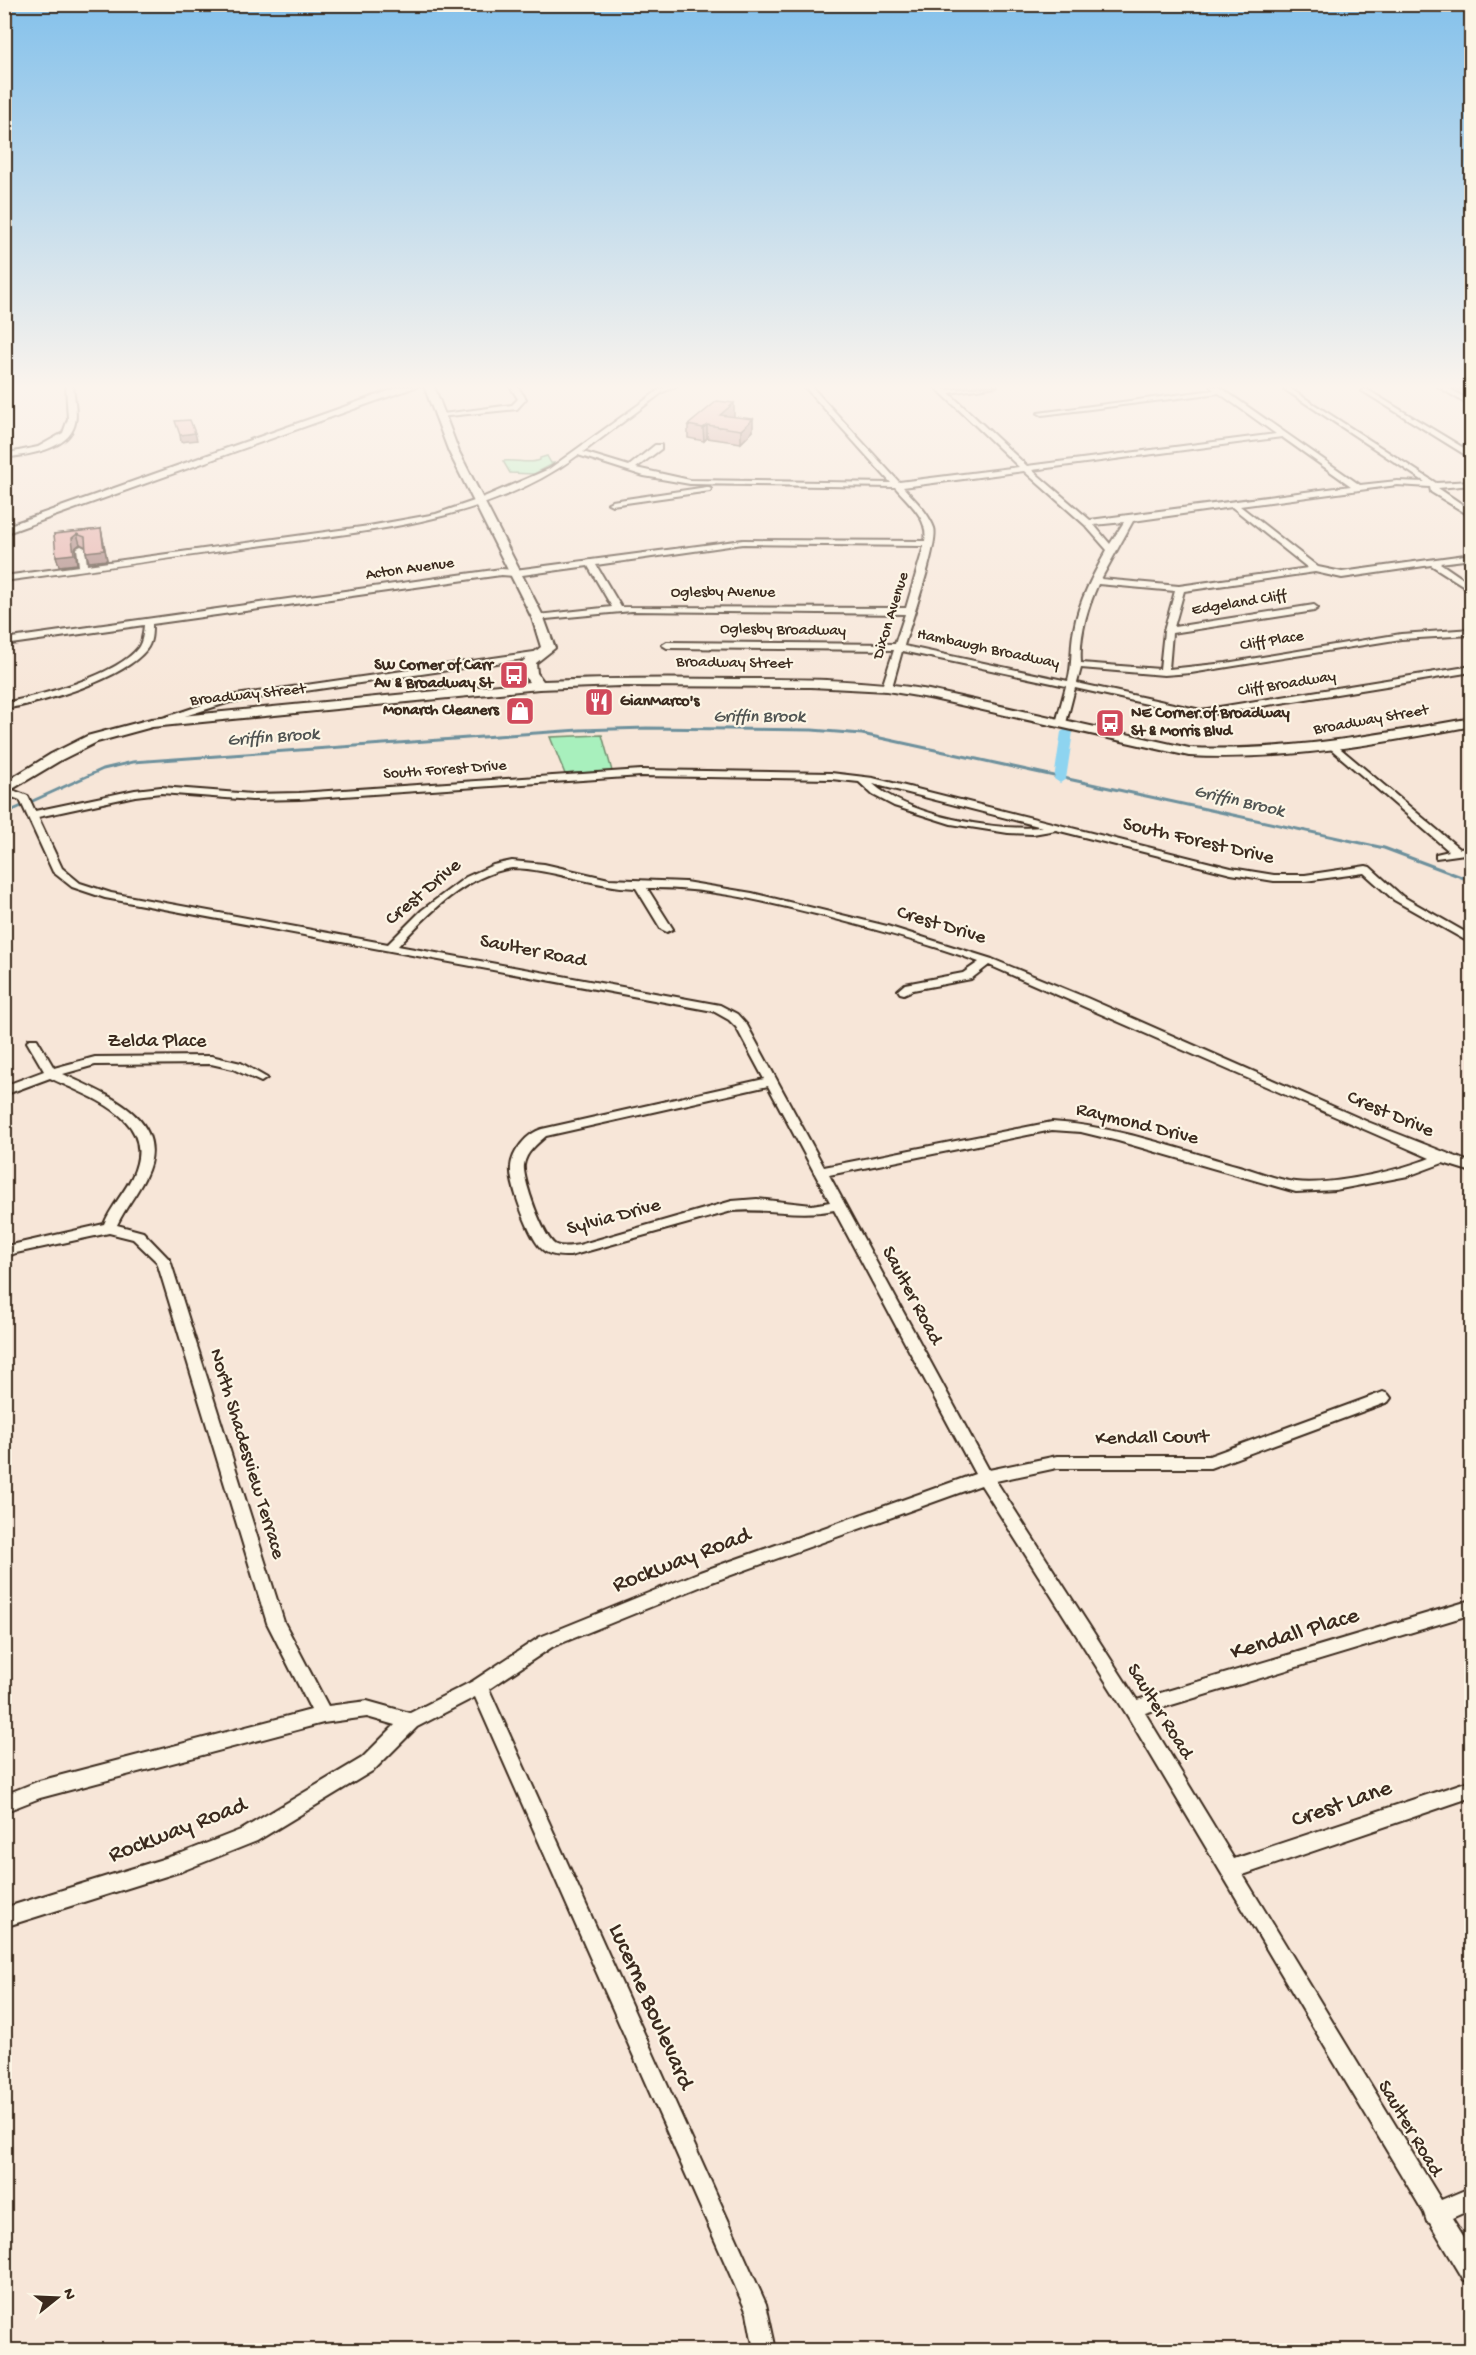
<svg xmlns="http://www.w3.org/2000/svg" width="1476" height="2355" viewBox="0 0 1476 2355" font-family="'Gochi Hand',sans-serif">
  <rect width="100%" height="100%" fill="#f7e6d8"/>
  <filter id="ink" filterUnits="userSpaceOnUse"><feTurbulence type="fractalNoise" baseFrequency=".0167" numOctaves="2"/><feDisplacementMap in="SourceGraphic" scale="12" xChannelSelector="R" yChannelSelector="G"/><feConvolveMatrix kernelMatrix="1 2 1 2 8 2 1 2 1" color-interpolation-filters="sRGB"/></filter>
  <g filter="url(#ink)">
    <path fill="#a8f0bd" stroke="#728d6e" stroke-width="1.5" d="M 547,456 L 551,463 L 555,463 L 534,474 L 510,473 L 503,461 C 515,459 529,465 540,460 L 540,458 Z
      M 602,735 L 612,771 L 565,774 L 550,737 Z"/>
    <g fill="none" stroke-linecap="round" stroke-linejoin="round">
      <path stroke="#6d909c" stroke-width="3" d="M 4,814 L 103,769 L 133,762 L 579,730 L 647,728 L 812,730 L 862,734 L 1384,848 L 1472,881"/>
      <path fill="#8ed4f0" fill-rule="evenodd" d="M 1067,728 L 1073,732 L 1066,779 L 1060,783 L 1054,779 L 1061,732 Z"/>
      <g stroke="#3b2a1e" stroke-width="4">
        <path id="street" d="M 66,386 L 73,386 C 74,399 79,417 73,429 C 63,451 25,455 4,458 L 4,454 L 38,447 L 63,433 L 68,419 Z
          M 510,386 L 517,386 L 526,399 L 517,409 L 439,417 L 435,415 L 512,405 L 518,399 Z
          M 666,386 L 676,386 L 663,392 L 583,452 L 629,466 L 655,445 L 661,445 L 661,449 L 636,468 L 690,480 L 891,483 L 804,386 L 811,386 L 899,482 L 1019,467 L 934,386 L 941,386 L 945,390 L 997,386 L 949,393 L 1027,466 L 1276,434 L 1219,393 L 1042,415 L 1038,413 L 1214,390 L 1210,386 L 1218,386 L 1360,485 L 1397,481 L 1425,482 L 1284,389 L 1289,388 L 1436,483 L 1472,481 L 1472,485 L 1438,488 L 1472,511 L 1472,517 L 1431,492 L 1430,487 L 1397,485 L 1240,506 L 1318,567 L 1342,572 L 1472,554 L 1472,559 L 1440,563 L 1472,585 L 1472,591 L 1431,565 L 1342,578 L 1315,572 L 1184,591 L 1174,627 L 1314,605 L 1318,608 L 1314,611 L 1172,633 L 1169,669 L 1226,663 L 1401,634 L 1472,629 L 1472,635 L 1401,639 L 1191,673 L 1164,675 L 1081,668 L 1077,683 L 1201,710 L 1472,666 L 1472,672 L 1201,716 L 1075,688 L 1066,723 L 1061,726 L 1056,723 L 1066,686 L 902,651 L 892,687 L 887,690 L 882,687 L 894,650 L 667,648 L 662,645 L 667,642 L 895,644 L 905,614 L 632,611 L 535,620 L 534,618 L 538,615 L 612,607 L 588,566 L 515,576 L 501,575 L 152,624 C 152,633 152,643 146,650 C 122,680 41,703 4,709 L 4,703 C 39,696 116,676 138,648 C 143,641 143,633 144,625 L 4,645 L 4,639 L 501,569 L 515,570 L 743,540 L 925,541 C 929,519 909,503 895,487 L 690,484 L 644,476 L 578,455 C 486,523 366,531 257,546 C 173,558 89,570 4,581 L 4,576 L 79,566 L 77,548 L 81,546 L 85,548 L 87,565 L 369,526 L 436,514 L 477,500 L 549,469 L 659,390 ZM 1282,437 L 1351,486 L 1090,520 L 1032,470 ZM 1024,471 L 1085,525 L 1107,550 C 1093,575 1079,601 1074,629 C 1070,647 1073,664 1068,681 L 904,646 C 910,625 939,543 934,528 C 928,512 914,499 903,487 ZM 1232,507 L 1308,568 L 1179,586 L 1101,579 L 1133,521 ZM 1124,522 L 1110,544 L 1094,525 ZM 743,544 L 924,546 L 906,608 L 621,607 L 596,565 ZM 1098,584 L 1175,591 L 1164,631 L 1160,669 L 1081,663 C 1079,635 1087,609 1098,584 Z
          M 1437,386 L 1445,386 L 1472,402 L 1472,407 Z
          M 1449,386 L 1472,387 L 1472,391 Z
          M 1366,389 L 1472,453 L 1472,459 L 1364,392 L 1362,391 Z
          M 707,487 L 711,489 L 710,491 L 612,505 L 608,503 L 612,501 Z
          M 541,651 L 546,654 L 544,656 L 230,702 L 159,724 L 151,722 L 229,696 Z
          M 1335,744 L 1460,849 L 1472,847 L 1472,853 L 1436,858 L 1436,854 L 1449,851 L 1331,749 L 1330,747 Z
          M 641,770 L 831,773 L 873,778 L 1231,868 L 1274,875 L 1305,875 L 1366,866 L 1370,867 L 1402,896 L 1472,936 L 1472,944 L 1394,900 L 1364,873 L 1305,881 L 1274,881 L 1231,874 L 1056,830 L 1033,834 L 1008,833 L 951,824 L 894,806 L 873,795 L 859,782 L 831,779 L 641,776 L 299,799 L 252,800 L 161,793 L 135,796 L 38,817 L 62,868 L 80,883 L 111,893 L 388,944 L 422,910 L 466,877 L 493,865 L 512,861 L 544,864 L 609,879 L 685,882 L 752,893 L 887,926 L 992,959 L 1087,998 L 1368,1122 L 1472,1163 L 1472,1172 L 1443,1163 L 1408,1176 L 1335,1190 L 1296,1192 L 1118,1141 L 1081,1132 L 1052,1130 L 829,1175 L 989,1470 L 1057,1456 L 1209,1456 L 1378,1394 L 1383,1392 L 1388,1394 L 1391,1398 L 1388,1402 L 1210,1468 L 1057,1468 L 996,1481 L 1137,1700 L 1472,1600 L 1472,1614 L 1145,1713 L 1234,1859 L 1472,1780 L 1472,1797 L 1243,1875 L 1441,2200 L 1472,2187 L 1472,2209 L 1452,2218 L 1472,2250 L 1472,2283 L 1464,2280 L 1430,2223 L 1427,2222 L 1424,2213 L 1127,1715 L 981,1485 L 712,1582 L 552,1647 L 489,1689 L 766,2304 L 776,2350 L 754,2350 L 747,2313 L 475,1697 L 417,1727 L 374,1770 L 257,1841 L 182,1871 L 4,1927 L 4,1908 L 182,1853 L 243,1829 L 362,1758 L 395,1725 L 367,1717 L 323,1723 L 40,1798 L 4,1812 L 4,1795 L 39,1781 L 311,1710 L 267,1623 L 157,1262 L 133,1239 L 109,1233 L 16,1253 L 4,1258 L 4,1247 L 7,1246 L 104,1224 C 111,1207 124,1193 132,1177 C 160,1118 91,1098 50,1078 L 4,1095 L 4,1086 L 44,1071 L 27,1042 L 29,1039 L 37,1039 L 54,1068 L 95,1057 L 211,1056 L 241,1063 L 267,1078 L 261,1082 L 233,1069 L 211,1064 L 95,1065 L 63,1074 C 104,1094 174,1118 145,1177 C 137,1194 125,1208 117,1225 L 143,1232 L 170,1260 L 284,1622 L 328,1706 L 367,1701 L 410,1713 L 473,1681 L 540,1637 L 700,1572 L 975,1474 L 834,1210 C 800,1217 767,1208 732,1211 L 570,1256 C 561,1256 550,1256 543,1250 C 530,1240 509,1183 511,1167 C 512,1152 527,1133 542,1129 L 764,1079 L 736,1027 L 729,1020 L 713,1011 L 105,898 L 72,887 L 53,872 L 20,800 L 4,794 L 5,787 L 28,796 L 35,811 L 135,790 L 161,787 L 252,794 L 299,793 ZM 873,784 L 1042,827 C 994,831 909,816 873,784 ZM 512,868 C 554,869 594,887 636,888 L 661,929 L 667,932 L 673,929 L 647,888 C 706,887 763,901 820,915 C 873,929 927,943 979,962 L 963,973 L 905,984 L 898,990 L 900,993 L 904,994 L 913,990 L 971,979 L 989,965 L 1430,1158 C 1398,1171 1330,1186 1296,1182 C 1277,1180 1257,1171 1239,1166 C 1178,1149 1116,1126 1052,1122 L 824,1167 L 747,1025 L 737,1014 L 720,1005 L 398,946 C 429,913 466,875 512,868 ZM 768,1086 L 830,1202 L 812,1205 L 757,1199 L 732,1201 L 579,1245 C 572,1246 563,1248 556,1245 C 544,1240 522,1178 524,1165 C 526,1152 537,1144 546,1136 Z"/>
      </g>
      <g stroke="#3b2a1e" stroke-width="4">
        <path id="secondary" d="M 403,386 L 418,386 L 4,534 L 4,527 Z
          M 424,386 L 434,386 L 459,452 L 544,618 L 555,648 L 536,663 L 537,673 L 543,681 C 608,678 673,678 738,679 C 802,679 866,679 929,690 L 1189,748 C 1285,752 1377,735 1472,718 L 1472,726 C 1377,744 1285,761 1189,756 L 929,698 L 887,691 L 811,687 L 620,686 L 539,689 L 152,727 L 97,742 L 61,760 L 4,794 L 4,783 L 51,754 L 87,736 L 151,719 L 529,682 L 523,674 L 522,662 L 541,647 L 532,618 L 449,452 Z"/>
      </g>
      <use href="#street" fill="#fcf5e5" fill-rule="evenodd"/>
      <use href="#secondary" fill="#fcf5e5" fill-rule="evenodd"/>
    </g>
    <path fill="#c3908d" stroke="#3b2a1e" stroke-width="1.5" d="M 733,416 L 753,431 L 741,443 L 707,438 L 704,441 L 688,438 L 688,425 Z
      M 101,529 L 107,560 L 89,562 L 86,547 L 80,544 L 75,548 L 77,564 L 59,566 L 54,534 Z"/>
    <path fill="#9f7673" stroke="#3b2a1e" stroke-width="1.5" d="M 734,403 L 734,416 L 720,427 L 720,415 Z
      M 753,419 L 753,431 L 741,443 L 741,430 Z
      M 707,425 L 707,438 L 704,441 L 703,428 Z
      M 195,433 L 197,440 L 181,442 L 180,435 Z
      M 101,529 L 107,560 L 89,562 L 86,552 Z
      M 77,534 L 80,544 L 75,548 L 77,564 L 59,566 L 56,556 L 72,538 Z"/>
    <path fill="#e3a8a4" stroke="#3b2a1e" stroke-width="1.5" d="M 717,401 L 734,403 L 720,415 L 753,419 L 741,430 L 707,425 L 703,428 L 688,425 Z
      M 190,420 L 195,433 L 180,435 L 175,421 Z
      M 101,529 L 104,550 L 86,552 L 85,537 L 77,534 L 72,538 L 74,554 L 56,556 L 54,534 Z"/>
  </g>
  <linearGradient id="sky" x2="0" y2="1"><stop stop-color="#84c1eb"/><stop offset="0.54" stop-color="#fbf4ed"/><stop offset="1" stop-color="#fbf4ed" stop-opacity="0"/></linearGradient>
  <rect width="1476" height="716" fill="url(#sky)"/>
  <defs>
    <g id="bus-square" transform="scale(1.5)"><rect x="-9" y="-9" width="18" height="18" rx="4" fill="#d1495b" stroke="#fcf5e5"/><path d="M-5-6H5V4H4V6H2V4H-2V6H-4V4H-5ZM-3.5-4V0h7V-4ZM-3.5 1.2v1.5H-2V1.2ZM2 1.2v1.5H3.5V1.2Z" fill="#fff"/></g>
    <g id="restaurant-square" transform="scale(1.5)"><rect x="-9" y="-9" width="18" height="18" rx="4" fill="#d1495b" stroke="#fcf5e5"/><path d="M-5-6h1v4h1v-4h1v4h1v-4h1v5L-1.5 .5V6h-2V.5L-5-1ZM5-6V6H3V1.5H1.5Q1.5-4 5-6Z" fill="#fff"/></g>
    <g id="shop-square" transform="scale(1.5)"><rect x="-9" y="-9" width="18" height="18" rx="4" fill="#d1495b" stroke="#fcf5e5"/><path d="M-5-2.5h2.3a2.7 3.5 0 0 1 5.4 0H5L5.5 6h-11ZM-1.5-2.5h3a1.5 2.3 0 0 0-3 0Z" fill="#fff"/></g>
  </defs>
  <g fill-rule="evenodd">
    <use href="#bus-square" x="514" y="675"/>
    <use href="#restaurant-square" x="599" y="702"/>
    <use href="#shop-square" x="520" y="711"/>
    <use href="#bus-square" x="1110" y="723"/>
  </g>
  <g text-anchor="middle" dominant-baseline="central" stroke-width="4.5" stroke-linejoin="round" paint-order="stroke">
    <g font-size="16" fill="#3b2a1e" stroke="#fcf5e5">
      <text transform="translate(410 570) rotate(-8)">Acton Avenue</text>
      <text x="723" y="593">Oglesby Avenue</text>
      <text transform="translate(1239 604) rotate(-9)">Edgeland Cliff</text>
      <text transform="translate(892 616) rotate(-73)">Dixon Avenue</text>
      <text transform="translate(783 631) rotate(1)">Oglesby Broadway</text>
      <text transform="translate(1272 642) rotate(-9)">Cliff Place</text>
      <text transform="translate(988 650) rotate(12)">Hambaugh Broadway</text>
      <text transform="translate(734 664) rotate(1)">Broadway Street</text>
      <text transform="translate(1287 685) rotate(-9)">Cliff Broadway</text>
      <text transform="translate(248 696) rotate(-6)">Broadway Street</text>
      <text transform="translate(1371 721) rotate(-10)">Broadway Street</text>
      <text transform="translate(445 771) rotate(-4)">South Forest Drive</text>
    </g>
    <g font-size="16" font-weight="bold" fill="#3b2a1e" stroke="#fcf5e5" text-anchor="end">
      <text x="493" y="666">SW Corner of Carr<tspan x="493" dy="18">Av &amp; Broadway St</tspan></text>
      <text x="620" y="702" text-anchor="start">GianMarco's</text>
      <text x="499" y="711">Monarch Cleaners</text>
      <text x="1131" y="714" text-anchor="start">NE Corner of Broadway<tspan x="1131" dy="18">St &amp; Morris Blvd</tspan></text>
    </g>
    <g font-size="18" font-style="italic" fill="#505452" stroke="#fcf5e5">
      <text x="759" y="717">Griffin Brook</text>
      <text transform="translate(273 738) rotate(-4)">Griffin Brook</text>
      <text transform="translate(1239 802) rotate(13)">Griffin Brook</text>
    </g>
    <g font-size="20" fill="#3b2a1e" stroke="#fcf5e5">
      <text transform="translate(1198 842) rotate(13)">South Forest Drive</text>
      <text transform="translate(424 893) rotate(-40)">Crest Drive</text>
      <text transform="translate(941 926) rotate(17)">Crest Drive</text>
      <text transform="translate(533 952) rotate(11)">Saulter Road</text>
      <text x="157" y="1042">Zelda Place</text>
      <text transform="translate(1390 1115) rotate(23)">Crest Drive</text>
      <text transform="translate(1137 1125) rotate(14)">Raymond Drive</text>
      <text transform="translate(614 1218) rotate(-15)">Sylvia Drive</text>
      <text transform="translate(911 1296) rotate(62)">Saulter Road</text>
      <text transform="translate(1152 1439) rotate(-1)">Kendall Court</text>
      <text transform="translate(246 1454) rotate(73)">North Shadesview Terrace</text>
      <text transform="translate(1159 1712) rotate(58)">Saulter Road</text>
      <text transform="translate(1409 2129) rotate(59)">Saulter Road</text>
    </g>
    <g font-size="24" fill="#3b2a1e" stroke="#fcf5e5">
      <text transform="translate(682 1561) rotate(-21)">Rockway Road</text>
      <text transform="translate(1295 1635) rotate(-17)">Kendall Place</text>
      <text transform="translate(1342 1805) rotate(-19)">Crest Lane</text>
      <text transform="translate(178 1831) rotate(-21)">Rockway Road</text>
      <text transform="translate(650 2007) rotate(66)">Lucerne Boulevard</text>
    </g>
  </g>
  <rect width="1476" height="2355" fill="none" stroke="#fcf5e5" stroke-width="24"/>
  <rect x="12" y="12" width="1452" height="2331" fill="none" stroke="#3b2a1e" stroke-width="2" filter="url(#ink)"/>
  <g transform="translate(57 2298) rotate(72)" stroke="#fcf5e5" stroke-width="4.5" paint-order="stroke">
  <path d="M0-4.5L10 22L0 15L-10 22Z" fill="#3b2a1e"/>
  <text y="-9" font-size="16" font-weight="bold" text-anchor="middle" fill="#3b2a1e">N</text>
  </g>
</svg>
